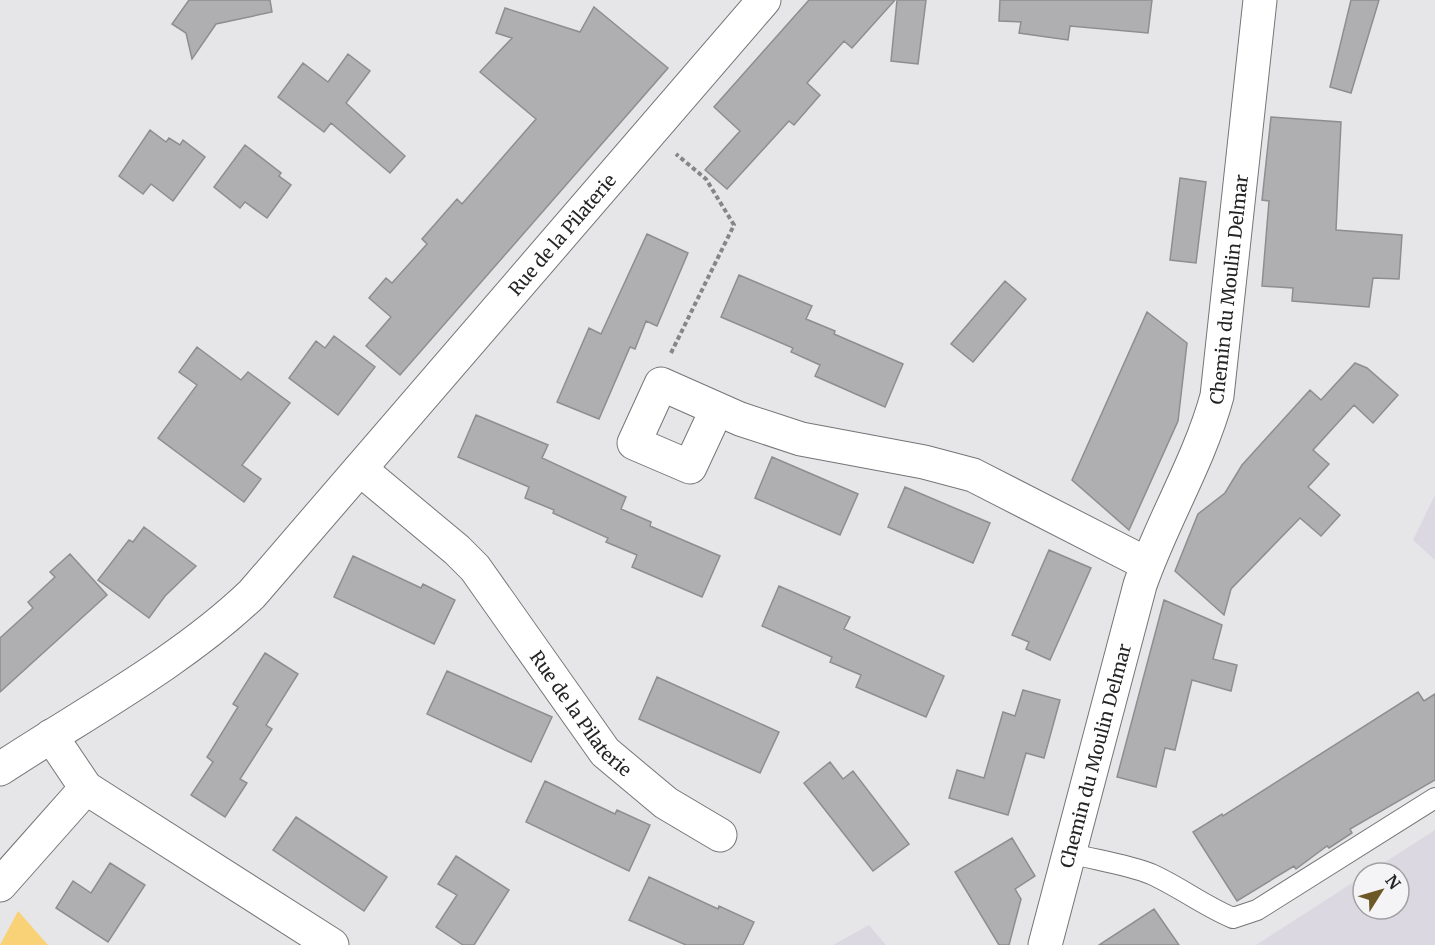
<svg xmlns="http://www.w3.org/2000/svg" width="1435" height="945" viewBox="0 0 1435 945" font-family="Merriweather,serif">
  <rect width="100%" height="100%" fill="#e6e6e9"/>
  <path fill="#dbd8e2" d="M 1435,495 L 1435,560 L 1413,540 Z
    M 1435,830 L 1435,945 L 1256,945 L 1363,876 L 1363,909 L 1399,909 L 1399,873 L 1368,873 Z
    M 869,925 L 886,945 L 833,945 Z"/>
  <path fill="#f9d278" d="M 18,911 L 48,945 L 0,945 Z"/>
  <path fill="#afaeb1" stroke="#8e8e90" stroke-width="1.5" d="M 189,0 L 270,0 L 272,12 L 216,24 L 192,59 L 186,33 L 172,24 Z
    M 809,0 L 895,0 L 852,48 L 844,41 L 807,83 L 820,95 L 794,125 L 789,121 L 727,189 L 705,170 L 740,131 L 714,107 Z
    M 897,0 L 926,0 L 918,64 L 891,61 Z
    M 1000,0 L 1152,0 L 1148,33 L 1070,26 L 1068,40 L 1019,33 L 1021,22 L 999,21 Z
    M 1351,0 L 1379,0 L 1351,93 L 1330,87 Z
    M 594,7 L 668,68 L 400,375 L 366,346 L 391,317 L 369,298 L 386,278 L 392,283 L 427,244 L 422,239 L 457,199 L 462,204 L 536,119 L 480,72 L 512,38 L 496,33 L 505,8 L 580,32 Z
    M 348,54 L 370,71 L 346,103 L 405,156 L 390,173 L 331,123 L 324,132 L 278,97 L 303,63 L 328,82 Z
    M 1271,117 L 1341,122 L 1336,230 L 1402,235 L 1399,279 L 1373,278 L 1369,307 L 1292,301 L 1293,288 L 1262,286 L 1269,201 L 1262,200 Z
    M 150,130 L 166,142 L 169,138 L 180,145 L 183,140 L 205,157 L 173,201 L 151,184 L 143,194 L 119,176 Z
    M 245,145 L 281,173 L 279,176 L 291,185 L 267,218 L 245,202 L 240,208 L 214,187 Z
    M 1180,178 L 1206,182 L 1196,263 L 1170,260 Z
    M 647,234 L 688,253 L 657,326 L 646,321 L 635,349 L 630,347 L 599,419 L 557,402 L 589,328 L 601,334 Z
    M 739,275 L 812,306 L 806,319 L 835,331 L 834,334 L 903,364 L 885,407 L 815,376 L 820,365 L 791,352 L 793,348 L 721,317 Z
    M 1005,281 L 1026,299 L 973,362 L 951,344 Z
    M 1147,312 L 1187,343 L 1178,421 L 1129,530 L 1072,480 Z
    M 334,336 L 375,367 L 338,415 L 289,378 L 316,341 L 325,348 Z
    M 197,347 L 241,380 L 248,372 L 290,403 L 242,465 L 261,479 L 244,502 L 158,438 L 197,385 L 179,372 Z
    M 1355,363 L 1367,368 L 1398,395 L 1373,423 L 1354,405 L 1313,450 L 1329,464 L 1308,487 L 1340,515 L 1321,536 L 1300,518 L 1231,589 L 1224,615 L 1175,571 L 1198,514 L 1225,493 L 1242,465 L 1310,390 L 1321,400 Z
    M 476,415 L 548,445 L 542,458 L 626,497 L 621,509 L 651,522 L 650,526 L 720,556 L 702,597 L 632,567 L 637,555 L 606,542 L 608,538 L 553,513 L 554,510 L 525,498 L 529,487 L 458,457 Z
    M 772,457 L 858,494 L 840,535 L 755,498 Z
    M 905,487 L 990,523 L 973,563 L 888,527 Z
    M 144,527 L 196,566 L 165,596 L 149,618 L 98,580 L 129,540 L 133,542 Z
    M 1049,550 L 1091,568 L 1050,660 L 1026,649 L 1029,642 L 1012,635 Z
    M 70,554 L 107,595 L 0,692 L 0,638 L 33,608 L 28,602 L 55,577 L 50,572 Z
    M 353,556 L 421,588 L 423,584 L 455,600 L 434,644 L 334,597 Z
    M 779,586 L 850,617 L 844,629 L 944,676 L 926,717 L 856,687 L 861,675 L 830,662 L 832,657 L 762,626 Z
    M 1164,600 L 1222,625 L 1213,659 L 1237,665 L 1231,691 L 1192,680 L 1175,750 L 1165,748 L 1156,787 L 1117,777 Z
    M 265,653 L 298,674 L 266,725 L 272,729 L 240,779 L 247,783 L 225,817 L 191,795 L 213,762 L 207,757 L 238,707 L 233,704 Z
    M 447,671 L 552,717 L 531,762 L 427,714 Z
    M 657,677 L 779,732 L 760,773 L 639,719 Z
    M 1023,690 L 1060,700 L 1044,758 L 1026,753 L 1008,815 L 949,798 L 957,770 L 984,778 L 1003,712 L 1015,716 Z
    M 1418,692 L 1424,701 L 1435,694 L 1435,780 L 1350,829 L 1352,833 L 1329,848 L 1327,846 L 1296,869 L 1294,866 L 1237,901 L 1193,832 L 1222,814 L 1223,816 Z
    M 830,762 L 843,779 L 853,771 L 909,844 L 873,871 L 804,783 Z
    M 545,781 L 615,814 L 617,810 L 650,825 L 629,871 L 526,822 Z
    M 296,817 L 387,877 L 364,911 L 273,850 Z
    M 1012,838 L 1035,876 L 1015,889 L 1021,899 L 1009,945 L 999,945 L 955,872 Z
    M 456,856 L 509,890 L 474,945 L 463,945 L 436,927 L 457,895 L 438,884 Z
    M 110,863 L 145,885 L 108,942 L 56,908 L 73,881 L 91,893 Z
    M 649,877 L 718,909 L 719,906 L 754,922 L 743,945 L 686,945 L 629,920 Z
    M 1154,909 L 1179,945 L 1099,945 Z"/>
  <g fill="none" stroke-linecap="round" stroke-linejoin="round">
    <g stroke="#757577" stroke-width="22">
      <path id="service" d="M 1069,853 C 1095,860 1126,864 1151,874 C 1180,887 1204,906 1233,918 L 1257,910 L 1435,798"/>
    </g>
    <g stroke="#757577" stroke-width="35">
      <g id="minor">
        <path d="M 717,409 L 690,467 L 634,443 L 661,384 L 740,419 L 801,439 L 924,462 L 973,475 L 1147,564"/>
        <path id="s1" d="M 360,469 L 457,550 L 475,568 L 605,752 L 666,803 L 720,835"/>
        <path d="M 51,736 L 86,788 L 332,945"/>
        <path id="s2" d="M 0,769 C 82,715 181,662 252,594 L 764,0"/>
        <path d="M 0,885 L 86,788"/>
        <path id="s3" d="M 1045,945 L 1140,585 C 1162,521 1199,462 1217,396 L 1260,0"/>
      </g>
    </g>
    <path stroke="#868588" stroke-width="4" stroke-dasharray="4.5 3" stroke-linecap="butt" d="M 671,353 L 734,225 L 706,179 L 676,154"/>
    <use href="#service" stroke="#fff" stroke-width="20"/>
    <use href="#minor" stroke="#fff" stroke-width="33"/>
  </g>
  <g text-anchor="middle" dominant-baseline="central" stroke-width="4.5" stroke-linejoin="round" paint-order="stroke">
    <g font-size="18" fill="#242325" stroke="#f4f3f6">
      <text stroke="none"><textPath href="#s2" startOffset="782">Rue de la Pilaterie</textPath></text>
      <text stroke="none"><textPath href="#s3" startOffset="684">Chemin du Moulin Delmar</textPath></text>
      <text stroke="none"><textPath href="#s1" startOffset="332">Rue de la Pilaterie</textPath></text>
      <text stroke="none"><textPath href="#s3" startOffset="196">Chemin du Moulin Delmar</textPath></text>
    </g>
  </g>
  <g transform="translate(1381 891) rotate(53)"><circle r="28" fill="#f4f3f6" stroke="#a1a0a2" stroke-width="1.5"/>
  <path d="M0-4.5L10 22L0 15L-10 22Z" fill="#6c5826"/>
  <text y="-9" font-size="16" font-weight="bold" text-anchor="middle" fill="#242325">N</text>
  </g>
</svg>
